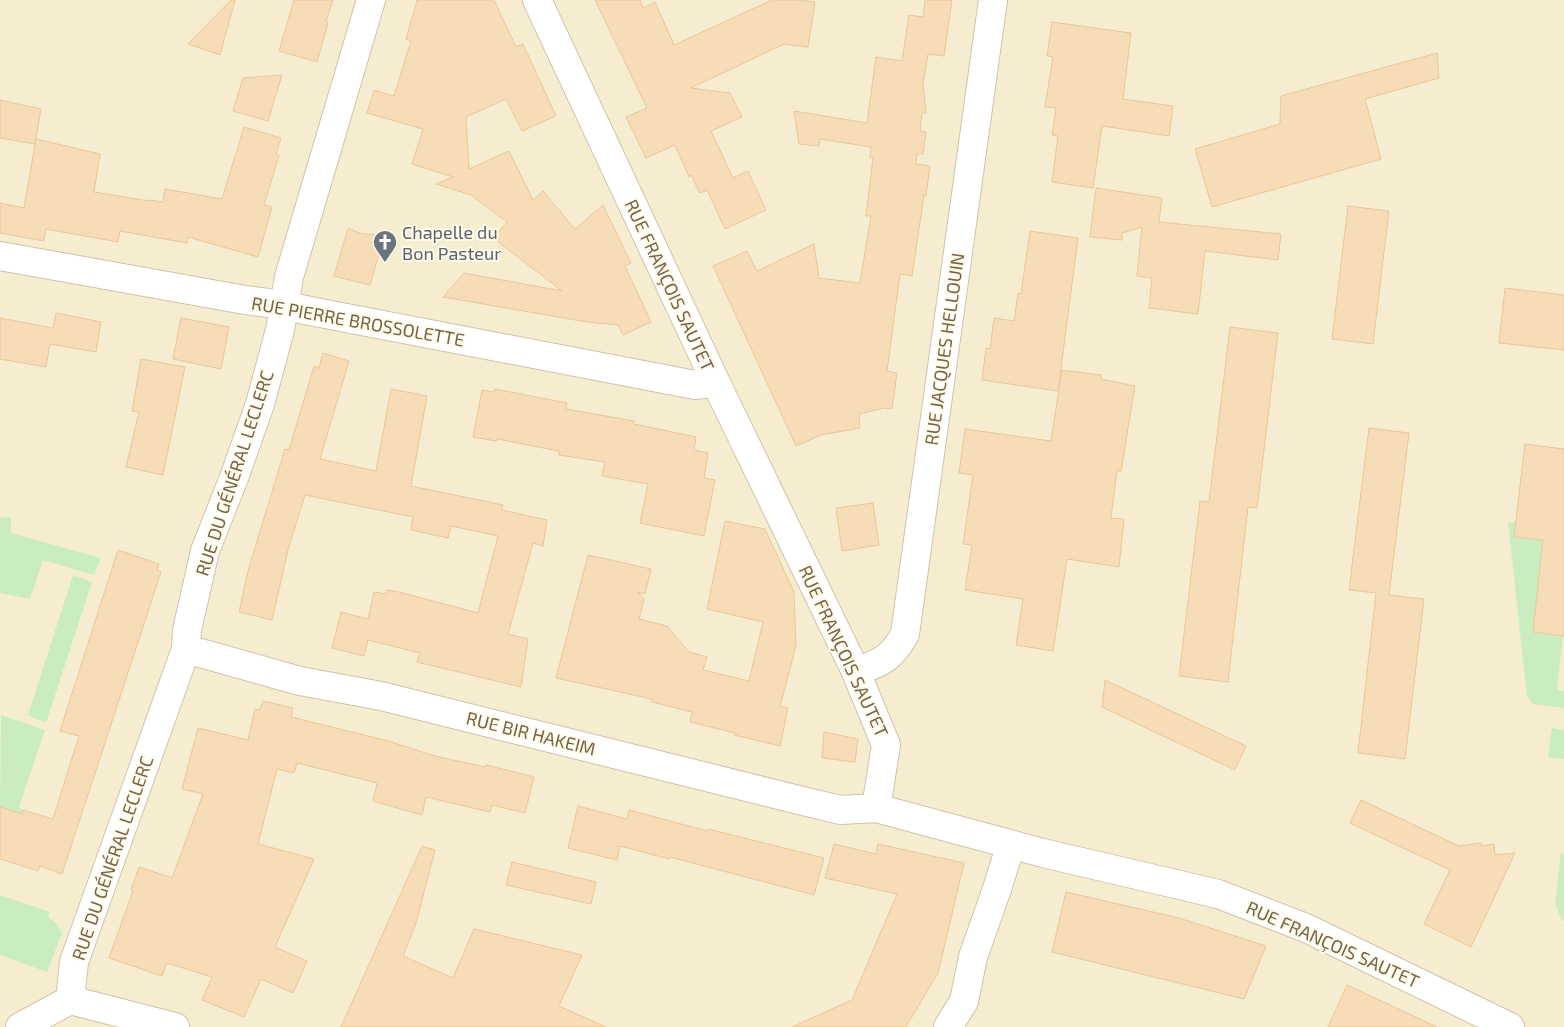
<svg xmlns="http://www.w3.org/2000/svg" width="1564" height="1027" viewBox="0 0 1564 1027" font-family="'Exo 2',sans-serif">
  <rect width="100%" height="100%" fill="#fef9e3"/>
  <path fill="#f6edd1" d="M 0,0 L 1564,0 L 1564,1027 L 0,1027 Z"/>
  <path fill="#caedc0" d="M 11,517 L 11,533 L 101,558 L 94,575 L 43,560 L 30,599 L 0,593 L 0,518 Z
    M 1516,522 L 1514,537 L 1543,540 L 1533,632 L 1563,636 L 1557,690 L 1564,691 L 1564,708 L 1533,704 L 1527,696 L 1508,523 Z
    M 73,575 L 92,582 L 46,723 L 28,715 Z
    M 1,715 L 45,730 L 19,807 L 19,808 L 23,810 L 22,814 L 0,807 Z
    M 1552,728 L 1564,730 L 1564,759 L 1548,757 Z
    M 1561,853 L 1564,854 L 1564,922 L 1559,914 L 1555,903 Z
    M 0,895 L 50,912 L 48,917 C 56,922 58,926 62,933 L 47,972 L 0,955 Z"/>
  <path fill="#f6ddb8" stroke="#eac797" d="M 231,0 L 235,0 L 220,55 L 188,44 Z
    M 294,0 L 333,0 L 326,22 L 328,23 L 317,62 L 279,51 Z
    M 417,0 L 494,0 L 516,47 L 523,44 L 556,116 L 522,131 L 506,99 L 466,117 L 469,169 L 509,151 L 533,200 L 543,191 L 575,229 L 603,205 L 631,263 L 625,266 L 651,322 L 623,335 L 618,325 L 587,322 L 443,297 L 464,273 L 562,291 L 493,238 L 507,222 L 471,195 L 436,184 L 453,177 L 412,164 L 423,129 L 367,113 L 374,90 L 394,96 L 411,41 L 406,39 Z
    M 595,0 L 640,0 L 643,8 L 655,2 L 674,45 L 772,0 L 801,0 L 815,2 L 808,47 L 784,44 L 691,88 L 730,93 L 742,117 L 711,131 L 733,178 L 748,171 L 766,210 L 725,229 L 707,190 L 700,193 L 691,175 L 689,177 L 675,145 L 646,158 L 626,117 L 647,108 Z
    M 925,0 L 952,0 L 944,56 L 928,54 L 923,83 L 926,113 L 922,113 L 920,131 L 926,132 L 923,154 L 917,154 L 916,164 L 930,166 L 926,196 L 924,195 L 912,276 L 900,274 L 887,371 L 897,373 L 892,409 L 884,408 L 859,414 L 860,428 L 821,435 L 796,446 L 713,266 L 747,251 L 757,271 L 814,244 L 819,278 L 860,283 L 871,216 L 866,216 L 873,158 L 870,157 L 871,147 L 820,139 L 819,146 L 799,144 L 794,111 L 867,123 L 876,57 L 902,61 L 909,15 L 923,17 Z
    M 1052,22 L 1131,33 L 1123,99 L 1173,106 L 1169,136 L 1102,126 L 1093,188 L 1052,182 L 1058,136 L 1052,135 L 1056,108 L 1045,107 L 1053,57 L 1047,56 Z
    M 1437,53 L 1439,78 L 1365,99 L 1381,159 L 1212,207 L 1195,149 L 1280,124 L 1281,96 Z
    M 282,75 L 268,121 L 233,111 L 243,78 Z
    M 0,100 L 41,109 L 35,144 L 0,138 Z
    M 244,127 L 281,138 L 276,154 L 279,155 L 264,205 L 272,207 L 258,257 L 188,237 L 187,243 L 120,231 L 118,242 L 46,229 L 44,241 L 0,233 L 0,203 L 24,208 L 36,139 L 100,154 L 94,192 L 149,201 L 149,200 L 163,202 L 165,189 L 222,199 Z
    M 1096,188 L 1162,198 L 1159,222 L 1281,234 L 1278,260 L 1205,251 L 1198,314 L 1149,308 L 1152,278 L 1137,276 L 1142,227 L 1122,233 L 1122,240 L 1090,237 Z
    M 1348,206 L 1389,211 L 1373,344 L 1332,339 Z
    M 348,228 L 359,233 L 384,236 L 370,285 L 334,276 Z
    M 1030,231 L 1078,238 L 1058,391 L 982,380 L 986,348 L 990,349 L 994,318 L 1014,321 L 1018,293 L 1021,294 Z
    M 1505,288 L 1564,295 L 1564,350 L 1499,343 Z
    M 56,313 L 101,322 L 96,352 L 50,344 L 46,367 L 0,359 L 0,318 L 53,328 Z
    M 181,318 L 229,327 L 221,369 L 173,359 Z
    M 1230,327 L 1278,333 L 1257,508 L 1248,507 L 1228,682 L 1179,676 L 1200,501 L 1209,502 Z
    M 323,353 L 349,361 L 320,459 L 376,471 L 391,389 L 427,396 L 411,486 L 503,505 L 502,510 L 547,520 L 543,546 L 533,543 L 508,634 L 528,639 L 521,687 L 417,662 L 420,653 L 368,640 L 364,656 L 332,648 L 341,612 L 368,619 L 374,592 L 386,594 L 387,590 L 399,592 L 478,613 L 498,536 L 451,526 L 448,538 L 411,530 L 413,517 L 305,495 L 288,550 L 272,620 L 239,612 L 248,571 L 285,449 L 289,450 L 314,366 L 319,368 Z
    M 141,359 L 185,367 L 163,475 L 126,467 L 139,412 L 132,411 Z
    M 1062,370 L 1101,375 L 1101,379 L 1135,386 L 1121,471 L 1117,471 L 1111,518 L 1124,519 L 1119,567 L 1067,559 L 1053,651 L 1016,645 L 1023,599 L 965,590 L 972,545 L 963,544 L 973,475 L 959,473 L 965,429 L 1051,441 Z
    M 495,389 L 567,403 L 566,409 L 634,421 L 634,424 L 696,437 L 694,450 L 708,453 L 704,478 L 715,480 L 704,536 L 640,523 L 648,484 L 602,476 L 605,462 L 559,455 L 559,451 L 497,439 L 496,441 L 473,437 L 482,390 L 494,392 Z
    M 1369,428 L 1409,433 L 1389,595 L 1424,599 L 1405,759 L 1358,753 L 1376,593 L 1349,590 Z
    M 1525,444 L 1564,449 L 1564,636 L 1533,632 L 1543,540 L 1514,537 Z
    M 873,503 L 879,545 L 842,551 L 836,508 Z
    M 725,521 L 765,529 L 794,592 L 796,646 L 780,706 L 788,708 L 780,746 L 734,735 L 735,733 L 690,722 L 692,712 L 652,702 L 652,699 L 556,678 L 588,555 L 651,569 L 645,594 L 638,592 L 644,599 L 639,619 L 667,626 L 689,652 L 707,657 L 703,670 L 749,681 L 763,622 L 707,609 Z
    M 118,550 L 159,564 L 157,570 L 161,572 L 62,874 L 40,866 L 38,871 L 0,859 L 0,807 L 22,814 L 23,810 L 53,819 L 79,736 L 60,731 Z
    M 1105,680 L 1246,746 L 1235,770 L 1102,707 Z
    M 263,701 L 293,708 L 291,717 L 388,741 L 435,756 L 485,767 L 486,765 L 534,777 L 525,813 L 492,805 L 490,812 L 426,797 L 422,815 L 373,801 L 377,783 L 297,763 L 294,773 L 277,769 L 258,844 L 314,859 L 275,947 L 307,961 L 293,993 L 261,979 L 244,1017 L 202,1000 L 212,977 L 167,963 L 162,976 L 109,958 L 133,891 L 131,890 L 139,867 L 172,878 L 203,794 L 182,789 L 198,728 L 248,740 L 255,709 L 260,710 Z
    M 824,732 L 858,739 L 855,762 L 822,758 Z
    M 1361,800 L 1459,846 L 1481,843 L 1482,846 L 1494,844 L 1495,855 L 1515,853 L 1471,947 L 1424,924 L 1450,870 L 1350,823 Z
    M 578,806 L 627,819 L 629,810 L 707,831 L 708,829 L 824,858 L 814,895 L 670,857 L 669,859 L 620,846 L 617,860 L 568,848 Z
    M 834,844 L 876,854 L 878,844 L 964,863 L 938,973 L 906,1027 L 792,1027 L 852,1000 L 897,894 L 825,878 Z
    M 422,846 L 435,850 L 416,923 L 403,956 L 453,978 L 474,929 L 582,955 L 559,1006 L 606,1027 L 341,1027 Z
    M 512,862 L 596,882 L 591,904 L 506,885 Z
    M 1066,892 L 1179,918 L 1266,946 L 1244,999 L 1052,952 Z
    M 1347,985 L 1437,1027 L 1328,1027 Z"/>
  <g fill="none" stroke-linecap="round" stroke-linejoin="round">
    <g stroke="#d1c2a9" stroke-width="30">
      <path id="street" d="M 537,0 L 716,383 L 856,672 L 886,745 L 876,808
        M 0,256 L 245,300 L 283,305 L 310,311 L 695,385 L 716,383
        M 186,649 L 300,681 L 381,696 L 811,803 L 841,810 L 876,808 L 1043,853 L 1218,894 L 1306,928 L 1510,1027
        M 856,672 C 882,662 891,659 905,634 L 993,0
        M 70,1000 L 74,962 L 186,649 L 187,630 L 205,551 L 235,475 L 260,404 L 280,330 L 289,277 L 371,0
        M 70,1000 L 175,1027
        M 20,1027 L 70,1000
        M 948,1027 L 964,1001 L 973,957 L 997,889 L 1011,844"/>
    </g>
    <use href="#street" stroke="#fff" stroke-width="28"/>
  </g>
  <defs>
    <g id="church-pin" transform="scale(1.25)"><path d="M0 17L-7.5 6A9.5 9.5 0 1 1 7.5 6Z" fill="#6b7280" stroke="#fffbeb"/><path d="M-1.2-6h2.4v3.5h3.3v2.4h-3.3V6h-2.4V-.1h-3.3v-2.4h3.3Z" fill="#fff"/></g>
  </defs>
  <g fill-rule="evenodd">
    <use href="#church-pin" x="385" y="242"/>
  </g>
  <g text-anchor="middle" dominant-baseline="central" stroke-width="4" stroke-linejoin="round" paint-order="stroke">
    <g font-size="18" fill="#5b616d" stroke="#fffbeb" text-anchor="start">
      <text x="402" y="232">Chapelle du<tspan x="402" dy="21">Bon Pasteur</tspan></text>
    </g>
    <g font-size="18" fill="#796247" stroke="#fffbeb">
      <text transform="translate(670 285) rotate(65)">RUE FRANÇOIS SAUTET</text>
      <text transform="translate(358 321) rotate(10)">RUE PIERRE BROSSOLETTE</text>
      <text transform="translate(944 349) rotate(-82)">RUE JACQUES HELLOUIN</text>
      <text transform="translate(234 473) rotate(-72)">RUE DU GÉNÉRAL LECLERC</text>
      <text transform="translate(844 651) rotate(65)">RUE FRANÇOIS SAUTET</text>
      <text transform="translate(531 733) rotate(14)">RUE BIR HAKEIM</text>
      <text transform="translate(112 858) rotate(-71)">RUE DU GÉNÉRAL LECLERC</text>
      <text transform="translate(1333 944) rotate(24)">RUE FRANÇOIS SAUTET</text>
    </g>
  </g>
</svg>
